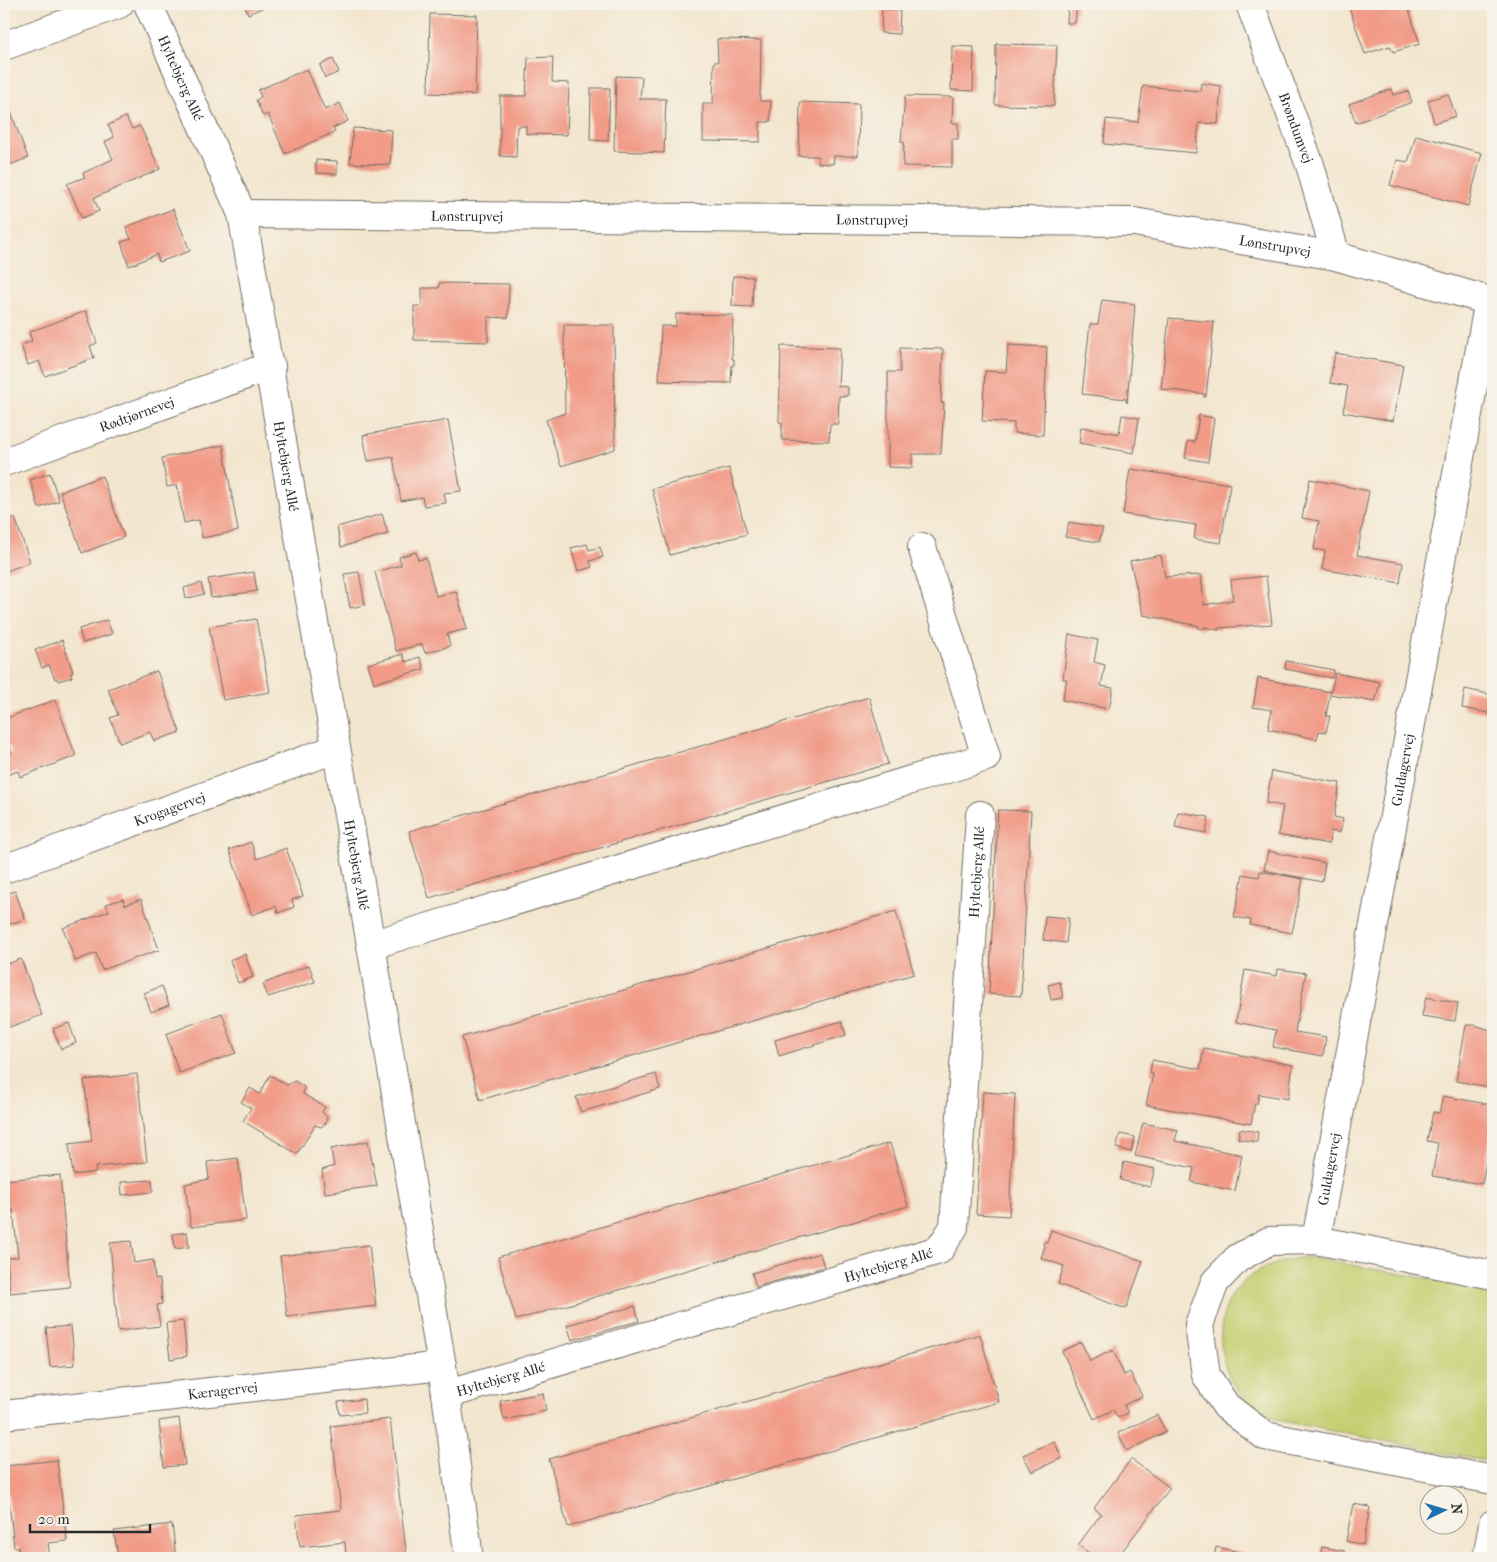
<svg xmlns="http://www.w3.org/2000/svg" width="1497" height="1562" viewBox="0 0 1497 1562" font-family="'IM FELL French Canon',serif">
  <rect width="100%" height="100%" fill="#f7f3e8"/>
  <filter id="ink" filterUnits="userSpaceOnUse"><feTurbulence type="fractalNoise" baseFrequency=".02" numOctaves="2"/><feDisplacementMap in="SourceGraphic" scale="10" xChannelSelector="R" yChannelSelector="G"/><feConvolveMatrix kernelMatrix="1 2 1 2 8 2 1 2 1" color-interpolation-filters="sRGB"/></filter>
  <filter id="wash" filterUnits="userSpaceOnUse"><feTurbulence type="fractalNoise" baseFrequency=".0096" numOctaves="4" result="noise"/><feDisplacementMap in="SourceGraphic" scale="20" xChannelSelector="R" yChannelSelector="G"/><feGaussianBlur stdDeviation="1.12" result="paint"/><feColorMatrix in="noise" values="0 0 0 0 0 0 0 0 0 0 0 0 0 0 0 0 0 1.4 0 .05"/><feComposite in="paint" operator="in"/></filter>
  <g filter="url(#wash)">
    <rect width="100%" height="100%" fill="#f3e6cf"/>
    <path fill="#c3cf70" stroke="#777d4e" d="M 1306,1257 L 1493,1290 L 1493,1455 L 1490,1459 L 1480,1460 L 1281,1421 C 1266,1414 1254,1409 1243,1397 C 1216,1369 1212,1314 1240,1285 C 1258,1267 1282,1260 1306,1257 Z"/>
    <g id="blocks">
      <path fill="#f19b88" d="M 244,4 L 271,4 L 248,14 Z
        M 1068,4 L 1077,4 L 1075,23 L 1067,23 Z
        M 1348,4 L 1407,4 L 1420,44 L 1393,52 L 1390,46 L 1365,54 Z
        M 882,9 L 900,10 L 899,34 L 881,33 Z
        M 430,14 L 477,15 L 475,95 L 428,93 Z
        M 717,39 L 761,40 L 760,101 L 771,101 L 770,122 L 760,122 L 760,142 L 703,141 L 703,104 L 713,104 L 714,62 L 718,62 Z
        M 996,44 L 1057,45 L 1054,106 L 995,105 Z
        M 952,46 L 974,47 L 973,91 L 951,90 Z
        M 553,57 L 552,82 L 569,83 L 567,135 L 526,134 L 526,126 L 517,126 L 516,157 L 500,156 L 500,96 L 526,96 L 528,58 Z
        M 333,59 L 339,72 L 325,78 L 320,65 Z
        M 307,69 L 325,110 L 340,103 L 348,121 L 333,128 L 335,132 L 285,154 L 268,114 L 263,116 L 256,100 L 261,97 L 258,90 Z
        M 616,76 L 642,77 L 640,99 L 666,99 L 664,153 L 614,151 Z
        M 1201,83 L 1221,86 L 1218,124 L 1199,123 L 1196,153 L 1104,144 L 1106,119 L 1138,122 L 1143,86 L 1200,91 Z
        M 591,88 L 610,88 L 608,141 L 590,140 Z
        M 1391,89 L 1393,95 L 1408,91 L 1412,102 L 1356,123 L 1349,104 Z
        M 1448,94 L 1456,116 L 1434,123 L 1428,100 Z
        M 905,96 L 953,97 L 952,123 L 958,123 L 958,139 L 952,139 L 952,167 L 903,166 L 904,142 L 901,142 Z
        M 800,102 L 859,104 L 858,156 L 834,156 L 833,164 L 818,163 L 818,156 L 799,156 Z
        M 10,110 L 28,158 L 4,167 L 4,113 Z
        M 126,117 L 132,129 L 140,126 L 160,169 L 94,198 L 99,211 L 82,218 L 67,184 L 85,177 L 83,173 L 113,159 L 105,142 L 114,137 L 108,125 Z
        M 353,128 L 392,130 L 390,165 L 350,163 Z
        M 1416,135 L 1482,153 L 1468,206 L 1390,185 L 1397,160 L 1408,162 Z
        M 316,160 L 337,161 L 337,174 L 316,173 Z
        M 173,209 L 190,251 L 159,262 L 157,254 L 129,266 L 121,242 L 131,239 L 126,227 Z
        M 733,276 L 753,277 L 752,307 L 732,306 Z
        M 439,283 L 509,284 L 508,318 L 488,317 L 488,342 L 414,340 L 414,306 L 422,306 L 422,288 L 439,288 Z
        M 1102,300 L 1135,304 L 1127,403 L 1126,399 L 1082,394 L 1090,324 L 1098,324 Z
        M 86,311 L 97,343 L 90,346 L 94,358 L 45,376 L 39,361 L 28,365 L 21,345 L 32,341 L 29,332 Z
        M 676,314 L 733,315 L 732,359 L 734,359 L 734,365 L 732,365 L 731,383 L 659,381 L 661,326 L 676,326 Z
        M 1169,318 L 1214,322 L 1206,397 L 1204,397 L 1205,394 L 1161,389 Z
        M 564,325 L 614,325 L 615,449 L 561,466 L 546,420 L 565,413 Z
        M 1008,345 L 1047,347 L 1043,435 L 1014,433 L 1014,423 L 982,421 L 985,371 L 1006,372 Z
        M 781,346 L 840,348 L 838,386 L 848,387 L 848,396 L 839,396 L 838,424 L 830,424 L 829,441 L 782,440 L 782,423 L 779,422 Z
        M 900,348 L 943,349 L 941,403 L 944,403 L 941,454 L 912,454 L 912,468 L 888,467 L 888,372 L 900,372 Z
        M 1335,353 L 1403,365 L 1393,421 L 1343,412 L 1348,386 L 1330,383 Z
        M 1122,415 L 1139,418 L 1134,453 L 1079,443 L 1081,427 L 1119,434 Z
        M 1199,415 L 1214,418 L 1208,462 L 1185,458 L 1188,441 L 1195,442 Z
        M 448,420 L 461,491 L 444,493 L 446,503 L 424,506 L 422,497 L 401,501 L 393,457 L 368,461 L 363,435 Z
        M 223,445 L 238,531 L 202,538 L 199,520 L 184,523 L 177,485 L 167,487 L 162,458 Z
        M 729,468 L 747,534 L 670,555 L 652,489 Z
        M 1130,469 L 1230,484 L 1221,543 L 1194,539 L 1196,525 L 1123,514 Z
        M 50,473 L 59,501 L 39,508 L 30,480 Z
        M 102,476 L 124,537 L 82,553 L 60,492 Z
        M 1310,479 L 1369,491 L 1357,555 L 1403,563 L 1400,583 L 1322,569 L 1325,551 L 1314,549 L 1319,521 L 1302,518 Z
        M 382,514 L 388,534 L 341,547 L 337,527 Z
        M 4,518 L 15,518 L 30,562 L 4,572 Z
        M 1069,522 L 1103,528 L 1099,542 L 1065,537 Z
        M 587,544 L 589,550 L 600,547 L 603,557 L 590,561 L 592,567 L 578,571 L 571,548 Z
        M 416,552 L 418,560 L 426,558 L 436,596 L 456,591 L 467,629 L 447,634 L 450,646 L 425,653 L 422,644 L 396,651 L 375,572 L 401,565 L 399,557 Z
        M 1161,555 L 1165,577 L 1201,575 L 1204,605 L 1233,600 L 1231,580 L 1266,576 L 1272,624 L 1219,628 L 1219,630 L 1204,627 L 1203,629 L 1198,628 L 1199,626 L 1143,615 L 1130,561 Z
        M 254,572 L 257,591 L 211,598 L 208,579 Z
        M 359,572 L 365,605 L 350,608 L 344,574 Z
        M 201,583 L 204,594 L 186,599 L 184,588 Z
        M 256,619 L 270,692 L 223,700 L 209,627 Z
        M 107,620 L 112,634 L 83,643 L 79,629 Z
        M 1069,634 L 1098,640 L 1094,662 L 1105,665 L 1101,686 L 1113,688 L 1109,709 L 1062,700 L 1067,679 L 1063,679 Z
        M 62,640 L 73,672 L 71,673 L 72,677 L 58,681 L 57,678 L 55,679 L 49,665 L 42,668 L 35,650 Z
        M 403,654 L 405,662 L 420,657 L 424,669 L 374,683 L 368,664 Z
        M 1286,661 L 1334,670 L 1332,678 L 1285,669 Z
        M 157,671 L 180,732 L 154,741 L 150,732 L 120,743 L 110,718 L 118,715 L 108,689 Z
        M 1335,673 L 1380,682 L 1375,702 L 1330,694 L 1326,716 L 1330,716 L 1326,732 L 1319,731 L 1317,739 L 1268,729 L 1272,710 L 1253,707 L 1258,678 L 1331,692 Z
        M 1465,689 L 1493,695 L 1493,714 L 1462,708 Z
        M 869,697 L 888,764 L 429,898 L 409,831 Z
        M 55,700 L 76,756 L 20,777 L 18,771 L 4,776 L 4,756 L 12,753 L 7,741 L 4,742 L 4,719 Z
        M 1272,771 L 1340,783 L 1334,817 L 1343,819 L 1340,833 L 1331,831 L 1329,844 L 1278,835 L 1283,806 L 1266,803 Z
        M 998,810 L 1031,811 L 1021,996 L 989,994 Z
        M 1178,812 L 1209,817 L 1206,833 L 1175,827 Z
        M 251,842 L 257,859 L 286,848 L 303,896 L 292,900 L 294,907 L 278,913 L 276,906 L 252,915 L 229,850 Z
        M 1268,851 L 1325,863 L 1322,882 L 1264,870 Z
        M 1260,871 L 1303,879 L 1292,933 L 1250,925 L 1251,920 L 1234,917 L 1243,874 L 1259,877 Z
        M 15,891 L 25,919 L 4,926 L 4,895 Z
        M 123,899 L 125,905 L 141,899 L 159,950 L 102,970 L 96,953 L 75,961 L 63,928 L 109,911 L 106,904 Z
        M 896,911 L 914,974 L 480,1100 L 462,1037 Z
        M 1045,916 L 1069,918 L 1066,943 L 1043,940 Z
        M 245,954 L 253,977 L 238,983 L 230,960 Z
        M 21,959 L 42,1015 L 4,1029 L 4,965 Z
        M 309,965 L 315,982 L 268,997 L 263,984 Z
        M 1278,969 L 1306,973 L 1295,1032 L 1326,1037 L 1323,1056 L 1273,1047 L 1276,1030 L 1236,1022 L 1245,970 L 1277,976 Z
        M 1060,982 L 1063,998 L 1051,1000 L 1048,985 Z
        M 162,986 L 169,1005 L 151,1012 L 144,993 Z
        M 1426,997 L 1458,1003 L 1455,1021 L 1422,1016 Z
        M 222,1013 L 236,1053 L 179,1073 L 166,1034 Z
        M 842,1021 L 846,1035 L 779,1056 L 775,1040 Z
        M 69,1023 L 76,1043 L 61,1049 L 53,1029 Z
        M 1466,1025 L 1475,1025 L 1493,1031 L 1493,1088 L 1456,1081 Z
        M 1204,1048 L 1293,1065 L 1288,1099 L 1259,1094 L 1257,1104 L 1255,1103 L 1251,1124 L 1146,1105 L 1153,1074 L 1150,1073 L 1152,1060 L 1200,1069 Z
        M 137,1074 L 147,1162 L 95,1167 L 96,1172 L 73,1175 L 69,1144 L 92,1141 L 84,1080 Z
        M 656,1074 L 660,1089 L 581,1112 L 576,1097 Z
        M 270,1075 L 287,1085 L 295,1081 L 304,1087 L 303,1094 L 325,1107 L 322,1112 L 327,1117 L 326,1123 L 321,1127 L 315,1125 L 297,1154 L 243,1121 L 251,1108 L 241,1102 L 250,1088 L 260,1094 Z
        M 983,1092 L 1015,1094 L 1009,1216 L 976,1214 Z
        M 1443,1096 L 1493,1105 L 1493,1123 L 1482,1184 L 1432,1176 L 1438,1143 L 1427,1141 L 1433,1112 L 1439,1113 Z
        M 1143,1123 L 1178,1130 L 1175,1141 L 1242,1155 L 1235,1191 L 1191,1182 L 1194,1168 L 1135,1156 Z
        M 1240,1129 L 1258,1132 L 1257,1142 L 1238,1139 Z
        M 1120,1134 L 1135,1137 L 1131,1152 L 1116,1148 Z
        M 368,1141 L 377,1186 L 325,1193 L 322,1170 L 334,1166 L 331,1149 Z
        M 890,1143 L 908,1206 L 516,1320 L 498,1257 Z
        M 238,1158 L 246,1220 L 191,1227 L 185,1184 L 209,1179 L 207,1162 Z
        M 1124,1162 L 1155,1169 L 1150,1187 L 1120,1180 Z
        M 60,1175 L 70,1287 L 10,1293 L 7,1258 L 18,1257 L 13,1210 L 4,1210 L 4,1180 Z
        M 152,1180 L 153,1192 L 122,1195 L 121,1182 Z
        M 1051,1230 L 1143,1261 L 1126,1309 L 1058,1284 L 1064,1266 L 1041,1258 L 1045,1246 L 1043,1245 L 1045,1241 L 1047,1242 Z
        M 187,1232 L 189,1247 L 175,1249 L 173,1234 Z
        M 131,1241 L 134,1263 L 153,1260 L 155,1279 L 160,1279 L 162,1304 L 157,1305 L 160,1326 L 118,1331 L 110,1243 Z
        M 369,1245 L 376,1306 L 287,1317 L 280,1256 Z
        M 820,1253 L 824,1267 L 756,1287 L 752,1273 Z
        M 635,1306 L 639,1321 L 572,1340 L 567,1325 Z
        M 183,1321 L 187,1356 L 170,1359 L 166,1323 Z
        M 71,1326 L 75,1365 L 50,1367 L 46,1328 Z
        M 980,1334 L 999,1402 L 568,1527 L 549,1459 Z
        M 1081,1342 L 1090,1361 L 1113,1350 L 1124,1375 L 1130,1372 L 1142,1396 L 1124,1405 L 1128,1413 L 1118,1418 L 1113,1410 L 1094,1419 L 1062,1351 Z
        M 543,1393 L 546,1411 L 504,1420 L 500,1401 Z
        M 364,1399 L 365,1413 L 340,1415 L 338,1402 Z
        M 1157,1415 L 1166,1432 L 1127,1451 L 1118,1433 Z
        M 179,1418 L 185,1465 L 164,1467 L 159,1421 Z
        M 390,1419 L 407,1558 L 346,1558 L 345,1542 L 300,1547 L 296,1515 L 341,1510 L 331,1426 Z
        M 1054,1441 L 1062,1458 L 1032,1472 L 1023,1455 Z
        M 1131,1459 L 1170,1488 L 1117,1558 L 1096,1558 L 1078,1545 L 1101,1514 L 1094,1508 Z
        M 57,1460 L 67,1541 L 48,1543 L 50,1558 L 20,1558 L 18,1547 L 14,1547 L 5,1466 Z
        M 1353,1504 L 1370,1507 L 1363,1545 L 1346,1541 Z
        M 172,1524 L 176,1558 L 118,1558 L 114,1531 Z
        M 1216,1547 L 1244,1553 L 1243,1558 L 1214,1558 Z
        M 1322,1547 L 1345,1551 L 1344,1558 L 1320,1558 Z
        M 983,1552 L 985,1558 L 962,1558 Z"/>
    </g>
  </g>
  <g filter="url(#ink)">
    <use href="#blocks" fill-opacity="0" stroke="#716c64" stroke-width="1"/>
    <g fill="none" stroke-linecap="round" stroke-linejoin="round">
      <g stroke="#716c64" stroke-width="30">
        <g id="minor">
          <path id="s1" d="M 148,4 L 242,214 L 371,945 L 442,1366 L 469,1558"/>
          <path id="s2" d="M 1250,4 L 1310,165 L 1336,256"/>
          <path d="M 4,46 L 119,4"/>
          <path id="s3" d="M 242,214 L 1134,222 L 1336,256 L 1493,302"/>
          <path id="s4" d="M 4,462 L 271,366"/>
          <path id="s5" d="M 4,869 L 335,749"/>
          <path d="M 371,945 L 986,757 L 922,547"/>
          <path id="s6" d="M 1316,1240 L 1489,300"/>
          <path d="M 1493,1275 L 1316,1240 L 1269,1241 L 1238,1258 L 1215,1282 L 1199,1325 L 1206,1375 L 1226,1406 L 1265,1436 L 1493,1480"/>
          <path id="s7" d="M 445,1395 L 939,1250 L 954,1227 L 980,815"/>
          <path id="s8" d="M 4,1415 L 442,1366"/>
          <path d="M 1487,1558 L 1493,1524"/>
        </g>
      </g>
      <use href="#minor" stroke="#fff" stroke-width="28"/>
    </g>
  </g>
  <g text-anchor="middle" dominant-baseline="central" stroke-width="4" stroke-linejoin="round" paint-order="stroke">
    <g font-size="14" fill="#2b2b2b" stroke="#f7f3e8">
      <text stroke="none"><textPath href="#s1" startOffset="81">Hyltebjerg Allé</textPath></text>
      <text stroke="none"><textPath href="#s2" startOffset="132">Brøndumvej</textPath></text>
      <text stroke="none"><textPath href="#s3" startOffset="225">Lønstrupvej</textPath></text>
      <text stroke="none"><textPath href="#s3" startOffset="630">Lønstrupvej</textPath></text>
      <text stroke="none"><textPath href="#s3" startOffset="1035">Lønstrupvej</textPath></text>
      <text stroke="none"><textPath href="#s4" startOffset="141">Rødtjørnevej</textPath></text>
      <text stroke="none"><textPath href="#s1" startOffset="486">Hyltebjerg Allé</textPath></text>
      <text stroke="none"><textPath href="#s6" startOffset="478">Guldagervej</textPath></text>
      <text stroke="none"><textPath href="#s5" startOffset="176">Krogagervej</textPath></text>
      <text stroke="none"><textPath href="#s1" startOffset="891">Hyltebjerg Allé</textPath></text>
      <text stroke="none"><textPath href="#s7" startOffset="898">Hyltebjerg Allé</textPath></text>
      <text stroke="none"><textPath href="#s6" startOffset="72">Guldagervej</textPath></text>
      <text stroke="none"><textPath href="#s7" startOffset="462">Hyltebjerg Allé</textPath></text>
      <text stroke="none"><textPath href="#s7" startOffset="58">Hyltebjerg Allé</textPath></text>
      <text stroke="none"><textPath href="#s8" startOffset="220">Kæragervej</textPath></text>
    </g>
  </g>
  <rect width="1497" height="1562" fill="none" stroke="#f7f3e8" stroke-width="20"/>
  <g transform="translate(1444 1510) rotate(85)"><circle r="24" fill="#f7f3e8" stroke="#a5a39c"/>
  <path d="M0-4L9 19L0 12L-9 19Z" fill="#1f6fb2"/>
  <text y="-8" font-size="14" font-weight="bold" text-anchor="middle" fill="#2b2b2b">N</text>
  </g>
  <path d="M30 1524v8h120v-8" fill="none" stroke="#2b2b2b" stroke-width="2.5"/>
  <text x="38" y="1524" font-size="15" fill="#2b2b2b" stroke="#f7f3e8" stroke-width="4" paint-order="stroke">20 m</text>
</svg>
